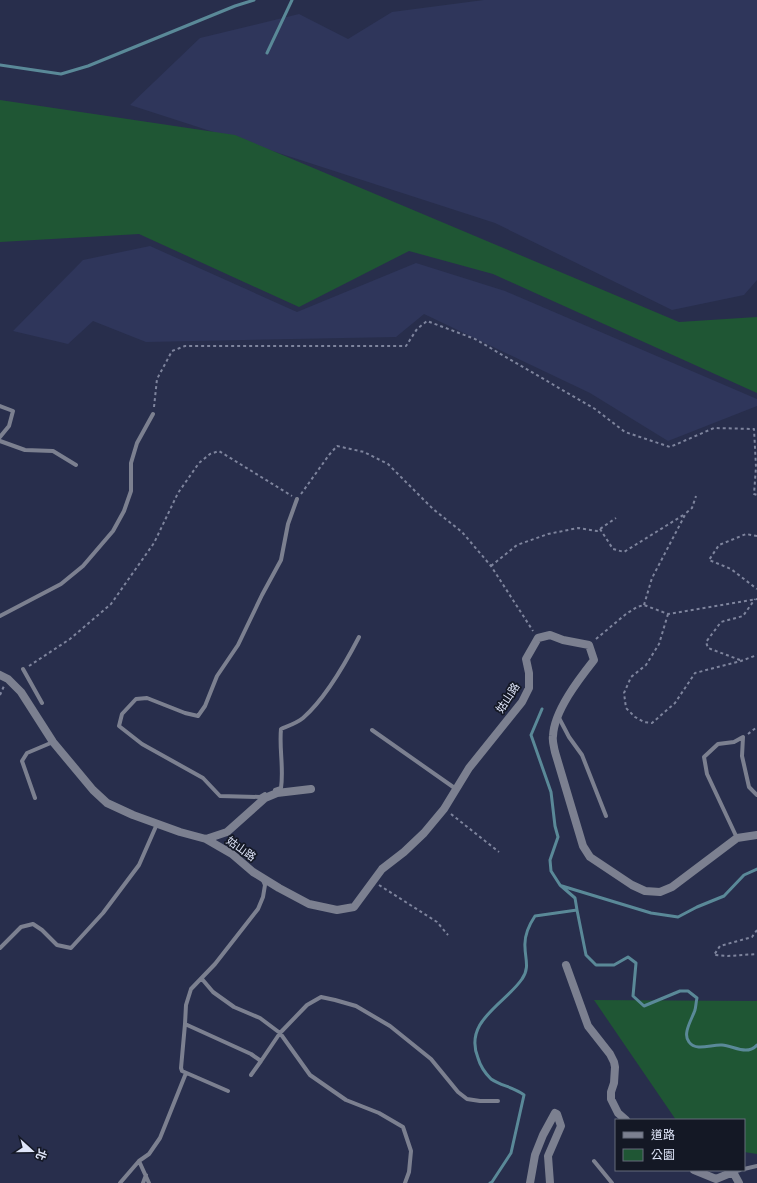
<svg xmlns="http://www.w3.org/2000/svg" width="757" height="1183" viewBox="0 0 757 1183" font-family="Figtree,'Noto Sans TC',sans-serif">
  <rect width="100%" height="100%" fill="#282e4c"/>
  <path fill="#2f365b" d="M 484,0 L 757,0 L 757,280 L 744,295 L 672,310 L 495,223 L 130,105 L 200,38 L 299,14 L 348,39 L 392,12 Z
    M 150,246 L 297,312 L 416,263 L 505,291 L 757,399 L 757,406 L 668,441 L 590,393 L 424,314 L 396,337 L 146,342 L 93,321 L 68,344 L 13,331 L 83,260 Z"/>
  <path fill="#1f5634" d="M 0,100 L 235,135 L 679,322 L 757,317 L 757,393 L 493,274 L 409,251 L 299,307 L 139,234 L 0,242 Z
    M 594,1000 L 757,1001 L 757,1154 L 744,1152 L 744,1120 L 676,1120 Z"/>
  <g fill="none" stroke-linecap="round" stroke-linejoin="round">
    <path stroke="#5a8998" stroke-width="3" d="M 267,53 L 292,0
      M 0,65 L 61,74 L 88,66 L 235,6 L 254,0
      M 542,709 L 531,735 L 551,792 L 555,826 L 558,837 L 550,860 L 551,871 L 560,885 L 575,898 L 577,910
      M 562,886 L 651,913 L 678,917 L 697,907 L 724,896 L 744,875 L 757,869
      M 490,1183 L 492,1182 L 511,1153 L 524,1095 C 514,1087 501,1086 491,1079 C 486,1074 480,1065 478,1058 C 463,1021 505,1004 522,979 C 530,968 525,958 525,947 C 524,935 529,925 535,916 L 577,910 L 586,955 L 596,965 L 614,965 L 628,957 L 636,963 L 633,996 L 644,1006 L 680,991 L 688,991 L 697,998 C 696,1002 696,1006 695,1010 C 692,1019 682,1034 689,1042 C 696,1052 712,1044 722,1045 C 734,1046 747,1056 757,1045"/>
    <path stroke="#7e849d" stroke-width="2" stroke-dasharray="3 3" stroke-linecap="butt" d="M 154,407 L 157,379 L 172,351 L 185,346 L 406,346 L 417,329 L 427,321 L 475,339 L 595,409 L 625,432 L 670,447 L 714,428 L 754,429 L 756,467 L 754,494 L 757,495
      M 301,494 L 329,455 L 337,446 L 364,452 L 388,464 L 433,509 L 462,532 L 491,566 L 533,631
      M 600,529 L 613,549 L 624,552 L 685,514
      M 757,536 L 746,534 L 719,545 L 709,560 L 731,569 L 757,589
      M 491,566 L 517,545 L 548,534 L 578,528 L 597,531 L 616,518
      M 644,605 L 652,578 L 686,513 L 692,508 L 696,496
      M 668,614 L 659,644 L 646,665 L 631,677 L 624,693 L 626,708 L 635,717 L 644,722 L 652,723 L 675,703 L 695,673 L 741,661 L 757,655
      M 596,639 L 626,614 L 637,607 L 644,605 L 668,614 L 757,599
      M 740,660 L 708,648 L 706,642 L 721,622 L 743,616 L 755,599
      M 29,666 L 70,639 L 111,604 L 154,543 L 178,493 L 199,463 L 210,454 L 219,451 L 292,496
      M 0,695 L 4,686
      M 748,734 L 757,727
      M 451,814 L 499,852
      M 379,885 L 437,922 L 448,935
      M 757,930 L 752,937 L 720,946 L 714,955 L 728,956 L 757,954"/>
    <path stroke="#7c8090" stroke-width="4" d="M 0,406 L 13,411 L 9,426 L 0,437
      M 0,441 L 25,450 L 53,451 L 76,465
      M 0,616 L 61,584 L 83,566 L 113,531 L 124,511 L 131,491 L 131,463 L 137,443 L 153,414
      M 23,669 L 42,703
      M 558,716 L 569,737 L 582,755 L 606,816
      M 372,730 L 456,789
      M 275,790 L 281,788 C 284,768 279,749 281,729 C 288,726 297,723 303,718 C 326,698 345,664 359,637
      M 265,794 L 260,797 L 220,796 L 203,778 L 142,744 L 119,726 L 122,714 L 136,699 L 147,698 L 185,713 L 198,716 L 205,706 L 217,676 L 238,645 L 262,595 L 281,560 L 288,524 L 297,499
      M 35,798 L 22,761 L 27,753 L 53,742
      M 737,838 L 707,774 L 704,757 L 718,744 L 734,742 L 743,737 L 742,756 L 749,787 L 757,795
      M 0,948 L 21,927 L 33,924 L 42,930 L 57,945 L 71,948 L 103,913 L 139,865 L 157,824
      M 202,979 L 213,992 L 234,1007 L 260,1018 L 280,1033 L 310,1075 L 346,1100 L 379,1113 L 403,1127 L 411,1151 L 409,1172 L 405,1183
      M 185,1024 L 186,1005 L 191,989 L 215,964 L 258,909 L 263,897 L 265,885 L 262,878
      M 251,1075 L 261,1061
      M 228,1091 L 182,1071 L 181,1068 L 185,1024 L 251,1054 L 261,1061 L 280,1033 L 307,1005 L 321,997 L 335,1000 L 356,1006 L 390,1026 L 431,1059 L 458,1092 L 467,1099 L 480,1101 L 498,1101
      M 594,1161 L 612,1183
      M 744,1169 L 757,1166
      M 733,1172 L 740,1170
      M 120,1183 L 139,1161
      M 143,1183 L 146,1175
      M 149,1183 L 139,1161 L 149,1154 L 160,1138 L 186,1073"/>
    <path stroke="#7c8090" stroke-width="8" d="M 0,675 L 8,679 L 21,692 L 53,742 L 93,790 L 107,803 L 133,815 L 180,832 L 206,839 L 227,832 L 265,798 L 277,793 L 311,789
      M 206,839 L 232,854 L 253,872 L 279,888 L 309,904 L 337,910 L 354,907 L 382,869 L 404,852 L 424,833 L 444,809 L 469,768 L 522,702 L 529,688 L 529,673 L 526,659 L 538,638 L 550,635 L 563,640 L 589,645 L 594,660 C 579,679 554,711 553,736 C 552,741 554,747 555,752 L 583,846 L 590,857 L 632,885 L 645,891 L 660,892 L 672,887 L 737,838 L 757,835
      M 566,965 L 588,1026 L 610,1054 L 614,1062 L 615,1067 L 614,1083 L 611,1092 L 611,1099 L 618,1113 L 626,1120
      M 694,1170 L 716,1179 L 733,1172 L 739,1183
      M 530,1183 L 535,1155 L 543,1135 L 555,1113 L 557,1114 L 561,1126 L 548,1156 L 550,1183"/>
  </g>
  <g text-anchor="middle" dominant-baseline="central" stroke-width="3.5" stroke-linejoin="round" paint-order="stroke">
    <g font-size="11" fill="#dfe5f9" stroke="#141825">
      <text transform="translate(508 698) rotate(-57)">姑山路</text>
      <text transform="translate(241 849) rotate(36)">姑山路</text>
    </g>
  </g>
  <rect x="615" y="1119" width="130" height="52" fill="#141825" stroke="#656a7a"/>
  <rect x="623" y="1132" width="20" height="6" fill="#7c8090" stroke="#656a7a"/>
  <text x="651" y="1139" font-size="12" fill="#dfe5f9">道路</text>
  <rect x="623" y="1149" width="20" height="12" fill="#1f5634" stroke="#656a7a"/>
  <text x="651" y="1159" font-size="12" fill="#dfe5f9">公園</text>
  <g transform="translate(32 1151) rotate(111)" stroke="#141825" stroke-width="3" paint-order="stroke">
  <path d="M0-3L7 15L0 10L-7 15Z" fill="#dfe5f9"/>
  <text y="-6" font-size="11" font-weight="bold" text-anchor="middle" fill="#dfe5f9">北</text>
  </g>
</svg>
